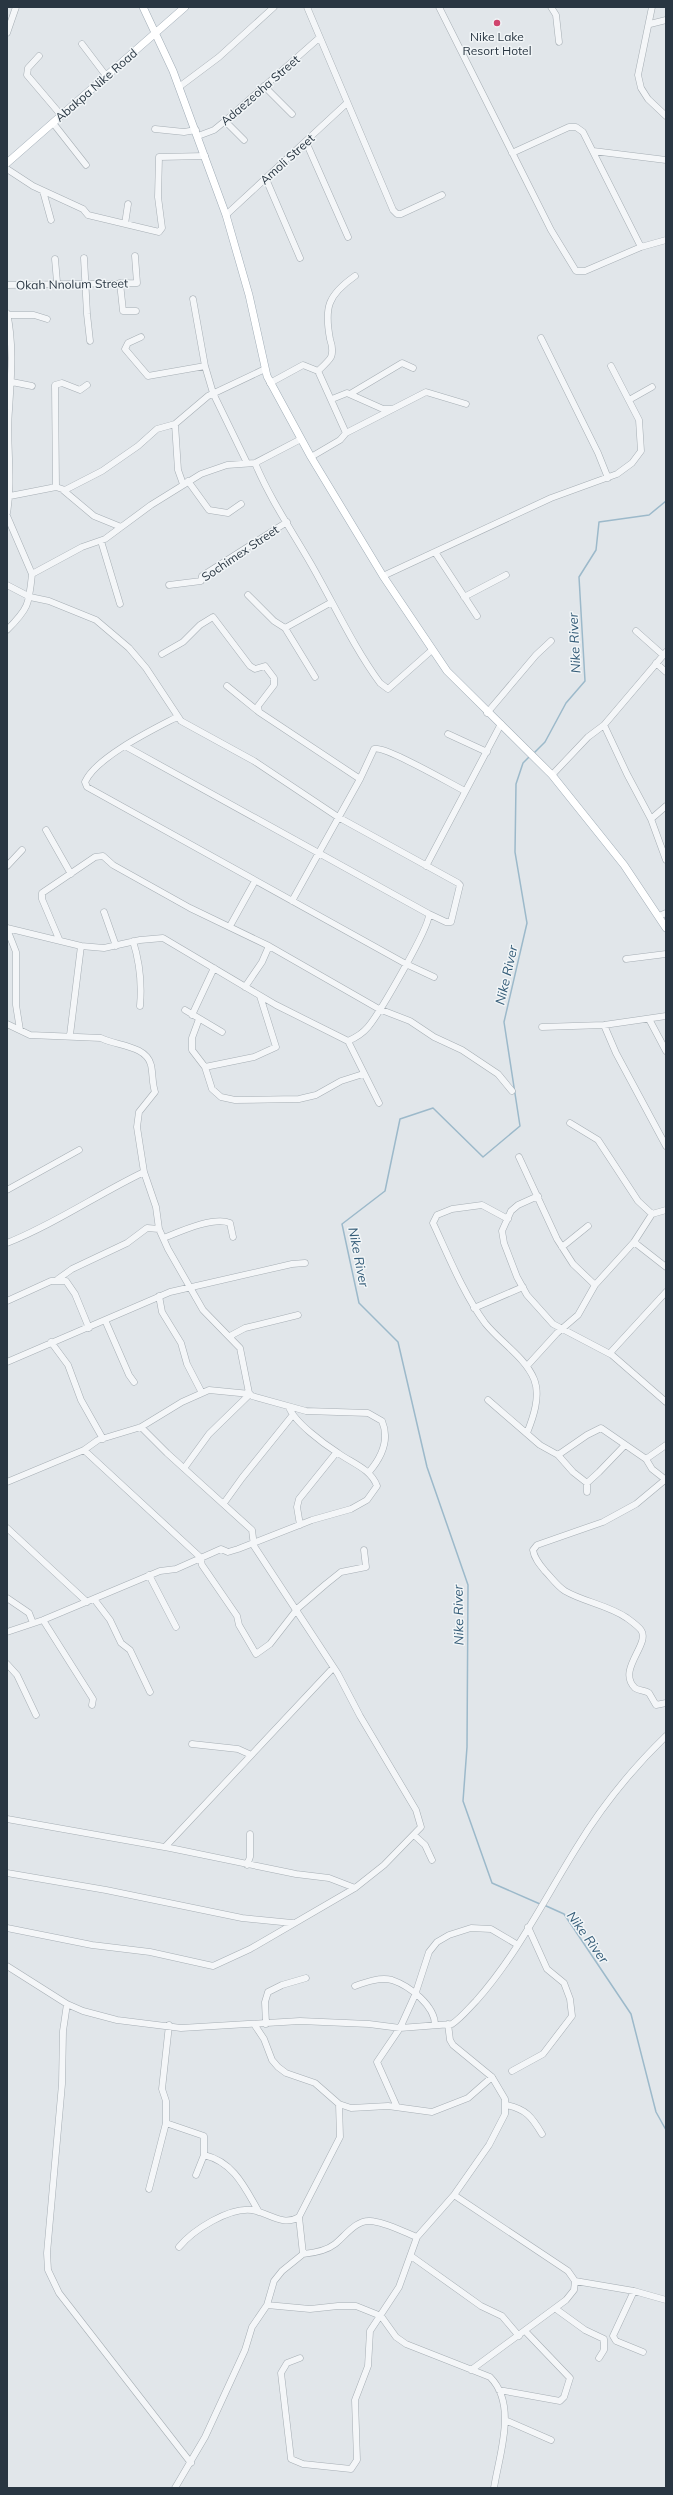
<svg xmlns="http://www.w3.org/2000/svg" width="673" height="2495" viewBox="0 0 673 2495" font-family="Mulish,sans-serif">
  <rect width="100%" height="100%" fill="#e1e6ea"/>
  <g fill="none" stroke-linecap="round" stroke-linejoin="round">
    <path stroke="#9cb9ca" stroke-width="1.5" d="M 534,753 L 545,742 L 566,703 L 585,681 L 579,577 L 596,550 L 599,522 L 649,515 L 666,501
      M 529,757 L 523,763 L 516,784 L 515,852 L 527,923 L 504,1022 L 520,1126 L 483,1157 L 433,1108 L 400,1119 L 385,1191 L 342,1224 L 359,1303 L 398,1342 L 427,1467 L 468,1585 L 467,1747 L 463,1801 L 492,1883 L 540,1904
      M 544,1905 L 564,1914 L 631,2014 L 656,2112 L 666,2130"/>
    <g stroke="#a6aeb4" stroke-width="7">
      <path id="minor" d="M 307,7 L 393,210 L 397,214 L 401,214 L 442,195
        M 439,7 L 551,230 L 576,271 L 585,271 L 641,247 L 666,240
        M 551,7 L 556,15 L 559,42
        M 652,7 L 638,75 L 641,88 L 648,99 L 666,116
        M 650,24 L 666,20
        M 7,33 L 16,7
        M 82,44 L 107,77
        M 39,56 L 28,68 L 27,75 L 61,115
        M 264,86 L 292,114
        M 179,87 L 219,57 L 274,7
        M 225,121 L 244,140
        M 53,123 L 86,165
        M 155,129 L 184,132 L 196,130
        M 198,136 L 214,130 L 225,121 L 319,38
        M 306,142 L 348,237
        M 593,151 L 666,160
        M 512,153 L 569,127 L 576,127 L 583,132 L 641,247
        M 7,169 L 33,186 L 83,209 L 88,215 L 159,232 L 162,228 L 158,197 L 159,157 L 205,156
        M 266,179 L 300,258
        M 43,191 L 51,220
        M 226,215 L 347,103
        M 125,224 L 128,204
        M 84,258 L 87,314 L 90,341
        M 55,259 L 57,282
        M 120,283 L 123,311 L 136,311
        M 7,285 L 137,283 L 135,256
        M 193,299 L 205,366 L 213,393 L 247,463
        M 7,313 C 14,345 11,378 9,410 C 6,444 13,479 7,513
        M 8,315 L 34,315 L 47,319
        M 141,337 L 128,343 L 125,349 L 148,376 L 205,366
        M 541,338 L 598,453 L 608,478
        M 318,371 C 322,367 328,362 331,357 C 333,352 332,345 330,339 C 324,307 328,295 355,276
        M 12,382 L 32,386
        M 270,383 L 303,365 L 318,371 L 346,433 L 340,440 L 311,457
        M 350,394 L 402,363 L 413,368
        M 332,399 L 347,393 L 383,409 L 391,409
        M 629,400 L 652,387
        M 346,433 L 426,392 L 466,404
        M 255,463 C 270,499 292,531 311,564 C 334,604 353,646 380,683 L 388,689 L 432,650
        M 188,481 L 209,510 L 228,513 L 241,504
        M 183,484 L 178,470 L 175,424 L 208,396 L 265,369
        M 56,487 L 55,385 L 62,383 L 80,390 L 87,385
        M 63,490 L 94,516 L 121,527
        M 10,496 L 56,487 L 65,490 L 102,471 L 138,446 L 157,429 L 175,424
        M 7,516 L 32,574
        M 101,541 L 120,604
        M 435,552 L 477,616
        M 383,576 L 551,498 L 617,474 L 632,463 L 641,451 L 639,420 L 611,366
        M 7,585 L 30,597 L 49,601 L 96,620 L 129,648 L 146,668 L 181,721 L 254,761 L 338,817 L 458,883 L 460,885 L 451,922 L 446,922 L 429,914 L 125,746
        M 169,585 L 201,581 L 202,576 L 287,522
        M 248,595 L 274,621 L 285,628 L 315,677
        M 464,597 L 506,575
        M 285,628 L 330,603
        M 7,630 C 29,608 29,604 32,574 L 82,547 L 105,539 L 151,505 L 201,474 L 227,465 L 255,463 L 301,439
        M 636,631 L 663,655
        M 162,654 L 183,642 L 200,625 L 213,617 L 250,666 L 255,669 L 265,666 L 274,678 L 274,685 L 258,706 L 259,712 L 360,779
        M 656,663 L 666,672
        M 227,686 L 259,712
        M 487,713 L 536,655 L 551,641
        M 177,717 C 154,729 96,757 85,782 L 87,787 L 406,964 L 434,977
        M 604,725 L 627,774 L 651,819 L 666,860
        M 448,734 L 487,752
        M 552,775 L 588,737 L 604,725 L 666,652
        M 651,819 L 666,806
        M 46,830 L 71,874
        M 7,866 L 22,850
        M 426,866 L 501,724
        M 292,901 L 360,779 L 374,749 C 384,745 451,784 465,791
        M 104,912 L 116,946
        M 659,916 L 666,913
        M 230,926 L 255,881
        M 7,928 L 81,946 L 70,1035
        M 7,929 L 16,952 L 16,1005 L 20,1030
        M 59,939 L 42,899 L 42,893 L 95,857 L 103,856 L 113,865 L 190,908 L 269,946 L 379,1009 L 410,1021 L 434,1037 L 462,1050 L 498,1074 L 512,1091
        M 133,941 C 140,963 142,983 140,1006
        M 81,946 L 104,948 L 140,940 L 163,938 L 276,1005 L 348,1041 C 355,1038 363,1033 368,1027 C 379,1014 430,927 429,914
        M 626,959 L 666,954
        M 245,987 L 262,962 L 269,946
        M 185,1010 L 222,1032
        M 192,1015 L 214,968
        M 199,1019 L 192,1038 L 192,1050 L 205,1067 L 212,1089 L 221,1097 L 235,1100 L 299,1099 L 316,1095 L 341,1081 L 363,1074
        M 649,1019 L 666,1051
        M 7,1024 L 30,1035 L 101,1038 C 116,1046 146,1045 151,1065 C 153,1074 152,1083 155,1092 L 139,1112 L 137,1127 L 144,1172 L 156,1207 L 159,1229 L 168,1249 L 203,1310 L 240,1348 L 249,1393 L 252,1396 L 306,1411 L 368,1413 L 382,1421 C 390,1440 381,1458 369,1472
        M 604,1025 L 616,1053 L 666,1146
        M 542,1027 L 604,1025 L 666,1016
        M 348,1041 L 379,1103
        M 205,1067 L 254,1057 L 276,1047 L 260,996
        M 570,1123 L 598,1140 L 638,1201 L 652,1214
        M 519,1157 L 557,1239 L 573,1264 L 595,1285
        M 7,1190 L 79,1150
        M 538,1196 L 518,1205 L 511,1211 L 502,1231 L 504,1243 L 517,1277 L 527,1295 L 553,1324 L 612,1355 L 666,1402
        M 508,1219 L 482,1205 L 452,1209 L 437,1215 L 433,1223 C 448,1255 464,1295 485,1323 C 500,1342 525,1357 534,1379 C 541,1396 533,1418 527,1433
        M 164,1238 C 179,1232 214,1216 230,1223 L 233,1237
        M 634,1242 L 666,1267
        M 7,1243 C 55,1224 98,1194 144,1172
        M 562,1247 L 588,1226
        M 58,1279 L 72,1269 L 127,1243 L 147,1228 L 159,1229
        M 159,1296 L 162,1312 L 181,1343 L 187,1364 L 202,1393
        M 7,1301 L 51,1281 L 66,1281 L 75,1294 L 89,1328
        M 474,1308 L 523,1287
        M 105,1320 L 129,1375 L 134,1382
        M 230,1336 L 245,1328 L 298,1315
        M 51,1342 L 68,1365 L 81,1400 L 103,1439
        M 610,1353 L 666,1292
        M 7,1362 L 170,1292 L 292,1264 L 305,1263
        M 527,1366 L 557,1333 L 578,1315 L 595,1285 L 634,1242 L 652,1214 L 666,1210
        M 488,1400 L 540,1445 L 558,1455 L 573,1472 L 587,1483 L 587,1492
        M 84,1450 L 200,1557 L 202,1565 L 237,1616 L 239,1625 L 256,1654 L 270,1644 L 298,1608 L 326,1584 L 341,1572 L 366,1567 L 364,1550
        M 558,1455 L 587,1435 L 601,1428 L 646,1459 L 652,1469 L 666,1480
        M 646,1459 L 666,1445
        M 185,1467 L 209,1434 L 250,1394
        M 666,1479 L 636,1504 L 603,1522 L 537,1545 L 533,1550 C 534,1558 540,1565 545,1571 C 551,1577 557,1586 565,1591 C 584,1602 608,1605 627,1618 C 631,1621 638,1626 641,1630 C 651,1644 616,1670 635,1688 C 639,1691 645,1690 649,1693 L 656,1705 L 666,1703
        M 7,1482 L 84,1450 L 98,1440 L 141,1427 L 182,1402 L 209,1390 L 250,1394
        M 587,1483 L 599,1472 L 625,1445
        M 224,1503 L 242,1478 L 292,1416
        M 300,1525 L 297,1507 L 299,1499 L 336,1453
        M 7,1528 L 87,1602
        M 149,1575 L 176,1627
        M 7,1598 L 29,1613 L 33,1623
        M 94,1599 L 110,1620 L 121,1643 L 130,1650 L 150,1692
        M 43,1620 L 93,1699 L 92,1705
        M 7,1632 L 43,1620 L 160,1571 L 176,1569 L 221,1549 L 228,1552 L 238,1549 L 312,1520 L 351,1509 L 367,1500 L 377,1486 C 371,1469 352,1463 338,1453 C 324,1444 294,1422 289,1407
        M 7,1664 L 17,1675 L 36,1715
        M 192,1744 L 238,1749 L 249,1754
        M 7,1819 L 170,1848 L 296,1874 L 329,1878 L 355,1888
        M 414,1835 L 425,1845 L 432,1860
        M 165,1847 L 333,1668
        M 247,1865 L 250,1857 L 250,1834
        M 7,1873 L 106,1890 L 242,1918 L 292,1923
        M 7,1928 L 92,1945 L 150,1952 L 213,1966 L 250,1949 L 355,1888 L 384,1865 L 421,1827 L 416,1810 L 360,1716 L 338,1674 L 254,1546 L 252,1530 L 167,1453 L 141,1427
        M 7,1966 L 67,2004 L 83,2011 L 117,2020 L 181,2028 L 300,2021 L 369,2024 L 400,2028 L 452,2024 C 461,2018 469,2008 476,2001 C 517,1955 545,1898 577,1847 C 602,1806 632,1769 666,1736
        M 355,1986 C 366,1982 380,1977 392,1980 C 410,1986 435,2006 435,2025
        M 67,2004 L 63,2031 L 62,2084 L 47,2253 L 48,2270 L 59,2293 L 191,2463
        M 254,2024 L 264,2039 L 272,2060 L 278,2067 L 286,2073 L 315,2083 L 339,2104 L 351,2108 L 388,2106 L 432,2112 L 468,2098 L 492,2077
        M 266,2024 L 265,2002 L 268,1992 L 282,1985 L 306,1978
        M 512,2071 L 543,2054 L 572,2016 L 570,1999 L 564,1983 L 547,1969 L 528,1927
        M 506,2105 C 526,2109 532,2117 542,2134
        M 397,2107 L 377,2062 L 400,2028 L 415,1995 L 429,1952 L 437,1942 L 449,1935 L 471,1928 L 491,1929 L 518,1945
        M 166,2123 L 204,2136 L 204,2155 L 196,2175
        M 204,2155 C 234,2162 245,2188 259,2212
        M 149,2189 L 166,2123 L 166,2101 L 162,2089 L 169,2025
        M 454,2195 L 568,2271 L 575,2281 L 574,2290 L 566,2300 L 471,2370
        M 179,2247 C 193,2230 229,2207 252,2210 C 269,2213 283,2227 299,2217
        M 303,2254 C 314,2253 326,2251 335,2244 C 345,2236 356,2220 370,2221 C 386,2222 403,2232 417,2237
        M 411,2256 L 481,2306 L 502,2316 L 519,2336
        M 575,2281 L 634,2291 L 666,2300
        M 634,2291 L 613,2336 L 616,2341 L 643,2352
        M 267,2305 L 310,2309 L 338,2306 L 356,2306 L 381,2316 L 396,2337 L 406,2344 L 490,2377 C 518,2405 499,2455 494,2488
        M 556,2309 L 585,2330 L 604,2339 L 604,2350 L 599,2358
        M 300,2358 L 287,2363 L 281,2373 L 291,2459 L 303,2464 L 351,2469 L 357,2460 L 355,2400 L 368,2366 L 370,2331 L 399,2287 L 417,2237 L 454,2195 L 489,2145 L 505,2114 L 505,2099 L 492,2077 L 453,2045 L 450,2040 L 448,2024
        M 499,2390 L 560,2401 L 564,2397 L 570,2378 L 526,2332
        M 505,2420 L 551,2440
        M 175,2488 L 205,2437 L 245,2350 L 252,2327 L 267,2305 L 274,2281 L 282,2271 L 303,2254 L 299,2217 L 340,2137 L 339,2104"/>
    </g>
    <g stroke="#a0acb6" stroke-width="8">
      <path id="major" d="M 143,7 L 173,71 L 226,215 L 249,295 L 267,376 L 311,457 L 383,576 L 447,671 L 552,775 L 624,865 L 666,928
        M 7,163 L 185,7"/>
    </g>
    <use href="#minor" stroke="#f4f6f8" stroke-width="6"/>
    <use href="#major" stroke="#fff" stroke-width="7"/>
  </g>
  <circle fill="#d0456e" stroke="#f1f5f7" stroke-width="1.5" cx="497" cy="23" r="4"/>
  <g text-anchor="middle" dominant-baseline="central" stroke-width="3" stroke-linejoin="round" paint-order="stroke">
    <g font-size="12" fill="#293642" stroke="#f1f5f7">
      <text x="497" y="36">Nike Lake<tspan x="497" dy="14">Resort Hotel</tspan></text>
    </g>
    <g font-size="12" fill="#293642" stroke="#f1f5f7">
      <text transform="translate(96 85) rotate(-41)">Abakpa Nike Road</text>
      <text transform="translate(260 90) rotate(-41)">Adaezeoha Street</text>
      <text transform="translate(287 159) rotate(-42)">Amoli Street</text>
      <text transform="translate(72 284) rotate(-1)">Okah Nnolum Street</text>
      <text transform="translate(240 553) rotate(-34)">Sochimex Street</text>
    </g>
    <g font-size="13" font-style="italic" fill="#335b77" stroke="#f1f5f7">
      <text transform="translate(574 643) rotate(-93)">Nike River</text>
      <text transform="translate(506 975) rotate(-77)">Nike River</text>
      <text transform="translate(359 1257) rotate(79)">Nike River</text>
      <text transform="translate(458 1615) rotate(-91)">Nike River</text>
      <text transform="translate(588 1937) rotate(54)">Nike River</text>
    </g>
  </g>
  <rect width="673" height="2495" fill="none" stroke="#293642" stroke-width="16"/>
</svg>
